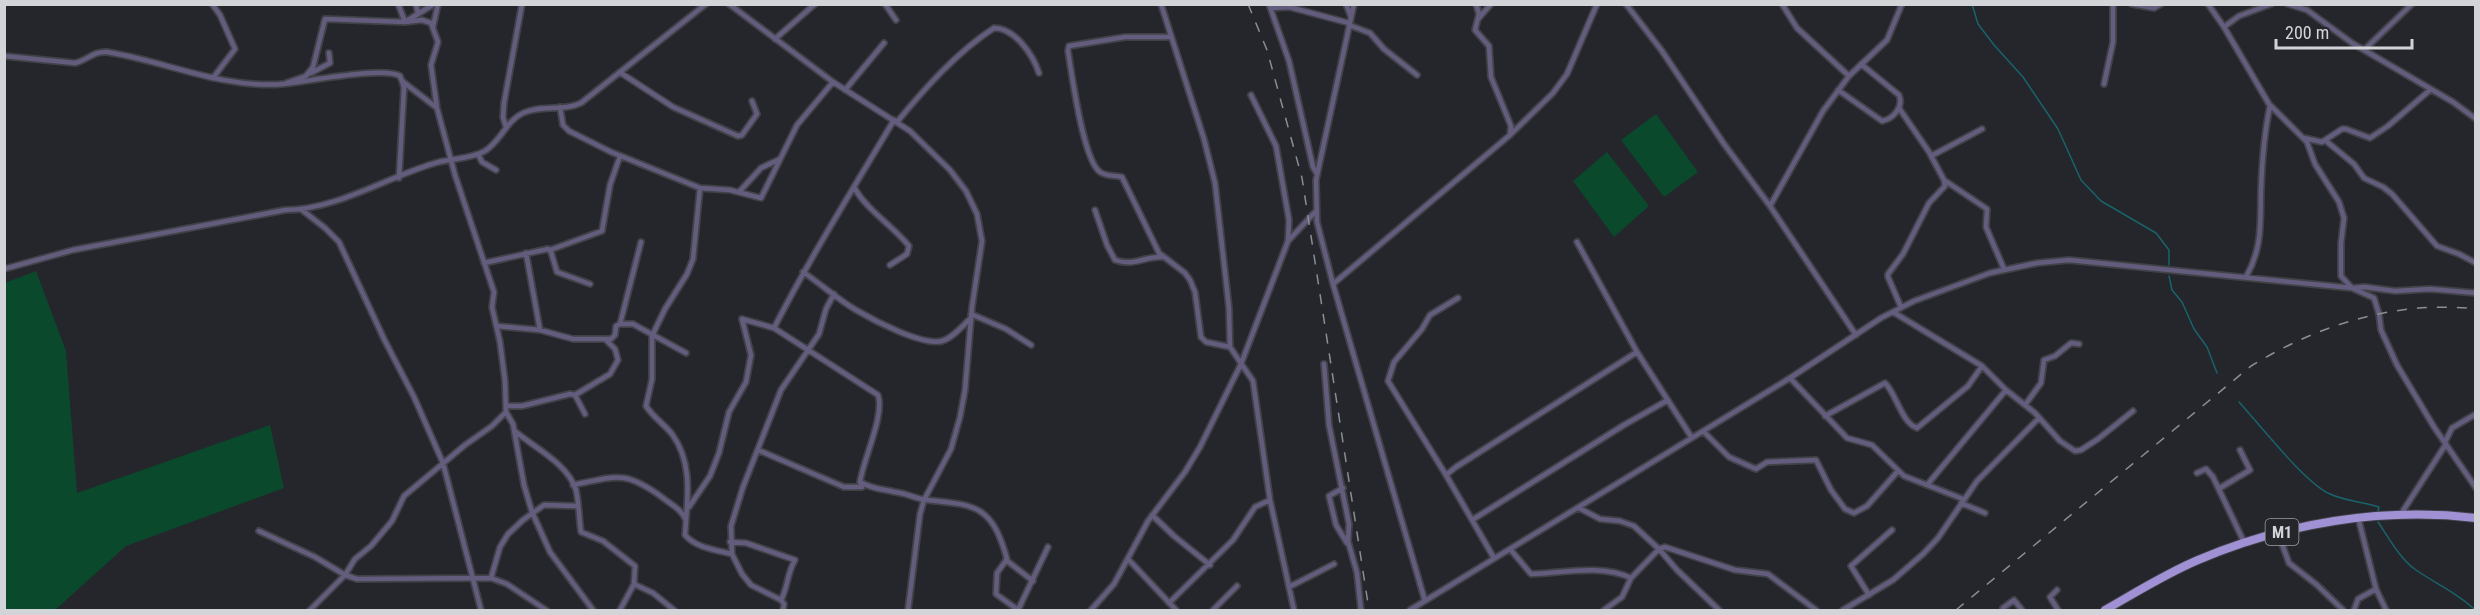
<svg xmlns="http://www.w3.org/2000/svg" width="2480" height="615" viewBox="0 0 2480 615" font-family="'Roboto Condensed',sans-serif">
  <rect width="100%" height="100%" fill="#24262c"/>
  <path fill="#0a492b" d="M 1656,114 L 1698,172 L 1664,197 L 1621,140 Z
    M 1607,152 L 1649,206 L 1614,237 L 1573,181 Z
    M 36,271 L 66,351 L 77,493 L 270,425 L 284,488 L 126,546 L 55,610 L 5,610 L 5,283 Z"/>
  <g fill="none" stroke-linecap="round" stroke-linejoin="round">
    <path stroke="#19636a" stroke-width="1.5" d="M 1972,4 L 1978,24 L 1994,45 L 2023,77 L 2058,129 L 2081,180 L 2101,201 L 2156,233 L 2169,250 L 2169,265
      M 2169,276 L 2172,290 L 2182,302 L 2194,329 L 2207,347 L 2217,373
      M 2239,402 C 2260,425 2305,483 2330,494 C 2345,501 2363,502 2379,507 L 2378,511
      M 2378,522 C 2389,538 2400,559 2416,570 C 2436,584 2458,593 2475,610"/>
    <g stroke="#404248" stroke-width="8">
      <path id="street" d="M 212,4 L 220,15 L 235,49 L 213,78
        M 416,4 L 418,14
        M 729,4 L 833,82 L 910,131 L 950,170 L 966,191 L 977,214 L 982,241 L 972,307 L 965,390 L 960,417 L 951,449 L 924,500 L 920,514 L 908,610
        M 885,4 L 896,20
        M 1161,4 L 1204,139 L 1215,183 L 1229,308 L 1230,347 L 1253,381 L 1270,500 L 1294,610
        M 1269,4 L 1289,61 L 1313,167 L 1317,174
        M 1346,4 L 1351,17
        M 1354,4 L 1316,180 L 1317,222 L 1333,284 L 1425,601
        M 1476,4 L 1479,14 L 1475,30 L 1489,46 L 1491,77 L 1511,126 L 1510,135
        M 1626,4 L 1662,51 L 1724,144 L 1770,206 L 1856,335
        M 1782,4 L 1797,28 L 1849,76
        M 2132,4 L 2154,8 L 2161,4
        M 2208,4 L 2224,27 L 2269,104 L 2307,142 L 2315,164 L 2339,202 L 2344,218 L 2341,243 L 2341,276 L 2352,288 L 2374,298 L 2379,314 L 2381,330 L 2397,365 L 2434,427 L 2476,488
        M 2288,4 L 2307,10 L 2352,43 L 2453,102 L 2476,119
        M 399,6 L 405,22 L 422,20 L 431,23 L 438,42 L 431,65 L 437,108
        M 1271,8 L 1289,7 L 1349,23
        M 1478,19 L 1491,4
        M 1349,25 L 1370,33 L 1384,49 L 1417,75
        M 433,27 L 438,4
        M 2224,27 L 2239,16 L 2271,4
        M 1170,37 L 1125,37 L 1069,46 L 1068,51 C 1072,75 1083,160 1100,172 C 1107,177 1115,175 1122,177 L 1159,253 L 1185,273 L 1190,280 L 1195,292 L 1201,337 L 1206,342 L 1230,347
        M 775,39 L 815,4
        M 2364,50 L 2412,4
        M 4,56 L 75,63 C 88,60 93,51 107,52 C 165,61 222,89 283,84 C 306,82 384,66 400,76 L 402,81 L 437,108 L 455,175 L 494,292 L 492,307 L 500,342 L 505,381 L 506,412 L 513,424 L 524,485 L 532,512 L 550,552 L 593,610
        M 311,73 L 330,63 L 329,53
        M 621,73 L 673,107 L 738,136 L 742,135 L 757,114 L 752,101
        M 286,83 L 306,76 L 313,67 L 325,19 L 405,22 L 434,4
        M 2104,84 L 2113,42 L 2113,4
        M 845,90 L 884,43
        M 1838,90 L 1882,121 C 1893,119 1904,107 1899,95 L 1861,64
        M 560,107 L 563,125 L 569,131 L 611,152 L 700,188 L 730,190 L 761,198 L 797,125 L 833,82
        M 1899,108 L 1929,152 L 1944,180 L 1987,209 L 1986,227 L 2004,269
        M 897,122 C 925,88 957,52 994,28 C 1015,28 1033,55 1039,73
        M 506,127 L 503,117 L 504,103 L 522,4
        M 2304,138 L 2322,142 L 2342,129 L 2346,129 L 2370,138 L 2388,126 L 2430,90
        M 2326,141 L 2354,164 L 2364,178 L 2383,187 L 2392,194 L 2437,246 L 2459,254 L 2476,263
        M 478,154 L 482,162 L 496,170
        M 1931,156 L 1982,129
        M 399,178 L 404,88 L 402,81
        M 700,188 L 693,259 L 687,274 L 665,309 L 652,336 L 652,379 L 646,406 C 653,417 664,424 672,434 C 694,464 687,501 685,535 C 696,548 716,550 732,554
        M 855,189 C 868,211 892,225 909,246 L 907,254 L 890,265
        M 739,192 L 761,168 L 780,159
        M 1770,206 L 1823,111 L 1849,76 L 1887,40 L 1902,4
        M 302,210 L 325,228 L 339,242 L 384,339 L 414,397 L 443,463 L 481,610
        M 1095,210 L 1107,245 L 1115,260 C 1135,267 1144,256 1162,257
        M 1288,241 L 1316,211
        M 1577,242 L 1637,352 L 1692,438
        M 550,250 L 602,231 L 610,185 L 620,156
        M 526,253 L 540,330
        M 484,263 L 548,249 L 551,252 L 557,272 L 590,284
        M 4,269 L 73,250 L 285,210 C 335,210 386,178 432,164 C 449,158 469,160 485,151 C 501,141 506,121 523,113 C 542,104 563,112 581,103 L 706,4
        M 803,272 C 821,284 837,299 856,310 C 873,320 922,346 942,341 C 953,338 963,325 971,318
        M 2246,277 C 2263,247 2260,223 2261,190 C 2262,161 2264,134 2270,106
        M 1333,284 L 1510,135 L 1553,93 L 1567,74 L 1597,4
        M 1458,298 L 1430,315 L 1422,329 L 1394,362 L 1388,381 L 1446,475 L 1494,558
        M 1901,307 L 1888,277 L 1888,274 L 1903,254 L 1929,203 L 1945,186 L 1944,180
        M 1893,312 L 1982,366 L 2006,390 L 2035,413 L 2060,441 L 2075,451 L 2081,450 L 2098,439 L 2133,411
        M 971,314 L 1006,329 L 1031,345
        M 742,319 L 774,328 L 878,395 C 885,415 863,460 860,482
        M 620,324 L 633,324 L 686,353
        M 497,326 L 540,330 L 573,339 L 611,339 L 615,335 L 616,326 L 620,324 L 641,242
        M 774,328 C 811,256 853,189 894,120
        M 1324,364 L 1329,425 L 1349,524 L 1348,541 L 1357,573 L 1361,610
        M 1790,378 L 1847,438 L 1872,445 L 1904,476 L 1963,499
        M 575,395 L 610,374 L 618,360 L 615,349 L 606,340
        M 2025,405 L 2041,383 L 2044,360 L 2055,356 L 2071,343 L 2079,344
        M 506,406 L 522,406 L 570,394 L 575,395 L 585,414
        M 1825,416 L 1885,383 C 1896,393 1901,422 1917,428 L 1968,386 L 1982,366
        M 1703,431 L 1729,457 L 1756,469 L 1767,462 L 1816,460 L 1831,490 L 1845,509 L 1854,513 L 1867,506 L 1898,471
        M 516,432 C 535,448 568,464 576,490 C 579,503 579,519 581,532 L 603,541 L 635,566 L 634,584 L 620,610
        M 2445,442 L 2452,428 L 2476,414
        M 758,450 L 844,487 L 862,487 L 860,482 C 872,489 882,489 895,492 C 906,493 916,499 927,500 C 976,505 992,505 1007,559 L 997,573 L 996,594 L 1018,610
        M 2197,473 L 2206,469 L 2213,477 L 2244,542
        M 1446,475 L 1456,467 L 1637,352
        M 573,485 C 617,476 625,470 663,498 C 672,505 681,509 686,520
        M 1927,485 L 2006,390
        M 1343,488 L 1329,496 L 1336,525 L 1347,543
        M 2220,488 L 2250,470 L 2240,450
        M 1961,503 L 1985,513
        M 689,507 L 710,476 L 719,453 L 729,412 L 746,382 L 751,355 L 742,319
        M 1579,508 L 1600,519 L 1620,521 L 1634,526 L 1659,549 L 1677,570 L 1719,610
        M 2401,514 L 2446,444
        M 1152,515 L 1174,536 L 1210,565
        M 2358,517 L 2376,589 L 2386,610
        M 1472,520 L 1624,425 L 1668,400
        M 259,531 L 315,557 L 345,575 L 357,579 L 491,578 L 507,584 L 546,610
        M 2278,533 L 2289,563 L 2317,585 L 2343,610
        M 730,542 L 746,543 L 795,560 C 787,573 788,587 781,600
        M 1510,549 L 1531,574 C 1562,573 1601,564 1631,578
        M 1128,559 L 1176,610
        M 1006,560 L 1033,581
        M 491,578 L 500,547 L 508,534 L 523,520 L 544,505 L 577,506
        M 634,584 L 653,593 L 674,610
        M 1289,587 L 1334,564
        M 2057,590 L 2050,597 L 2058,610
        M 1869,595 L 1851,566 L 1892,530
        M 1169,603 L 1233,540 L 1255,507 L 1270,500
        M 2003,608 L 2014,600 L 2022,610
        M 310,610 L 345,575 L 355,559 L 371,546 L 392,521 L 404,496 L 465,445 L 492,426 L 506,412
        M 783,610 L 784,604 L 781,600 L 751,585 L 742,574 L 732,554 L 731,526 L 743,487 L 781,390 L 819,334 L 826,309 L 834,294
        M 1018,610 L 1048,547
        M 1091,610 L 1114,584 L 1148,521 L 1185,472 L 1200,447 L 1241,364 L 1288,241 L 1289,220 L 1276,146 L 1251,95
        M 1213,610 L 1237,586
        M 1410,610 L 1790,378 L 1881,318 L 1914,301 L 1990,273 L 2037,263 L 2069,260 L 2352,288 L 2365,287 L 2395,291 L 2430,289 L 2476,293
        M 1604,610 L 1622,597 L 1631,578 L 1659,549 L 1665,547 L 1735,570 L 1768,574 L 1816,610
        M 1843,610 L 1893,580 L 1923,554 L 1938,538 L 1977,481 L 2039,418
        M 2354,610 L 2358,599 L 2376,589"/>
    </g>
    <g stroke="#404248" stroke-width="10">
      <path id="primary" d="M 2105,610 C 2135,593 2165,574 2198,560 C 2285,523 2382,507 2476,518"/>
    </g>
    <use href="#street" stroke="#635c7d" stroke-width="4.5"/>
    <use href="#primary" stroke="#a091d5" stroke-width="8"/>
    <path stroke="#8c8e93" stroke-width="1.5" stroke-dasharray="10 10" stroke-linecap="butt" d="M 1248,4 L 1267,50 L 1302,178 L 1369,610
      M 1956,610 L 2251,366 C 2318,325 2396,300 2476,309"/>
  </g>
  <g text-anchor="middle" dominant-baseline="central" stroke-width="4.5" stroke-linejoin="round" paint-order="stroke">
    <rect fill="#24262c" stroke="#9ea0a4" stroke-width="1.5" x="2265.5" y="519" width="33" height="26" rx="4.5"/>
    <g font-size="16" font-weight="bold" fill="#d3d4d8">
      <text x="2282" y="532">M1</text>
    </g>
  </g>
  <rect width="2480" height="615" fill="none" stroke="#d3d4d8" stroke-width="12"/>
  <path d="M2276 39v9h136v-9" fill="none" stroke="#d3d4d8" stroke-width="3"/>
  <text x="2285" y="39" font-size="18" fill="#d3d4d8" stroke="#24262c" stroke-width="4.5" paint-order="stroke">200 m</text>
</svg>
